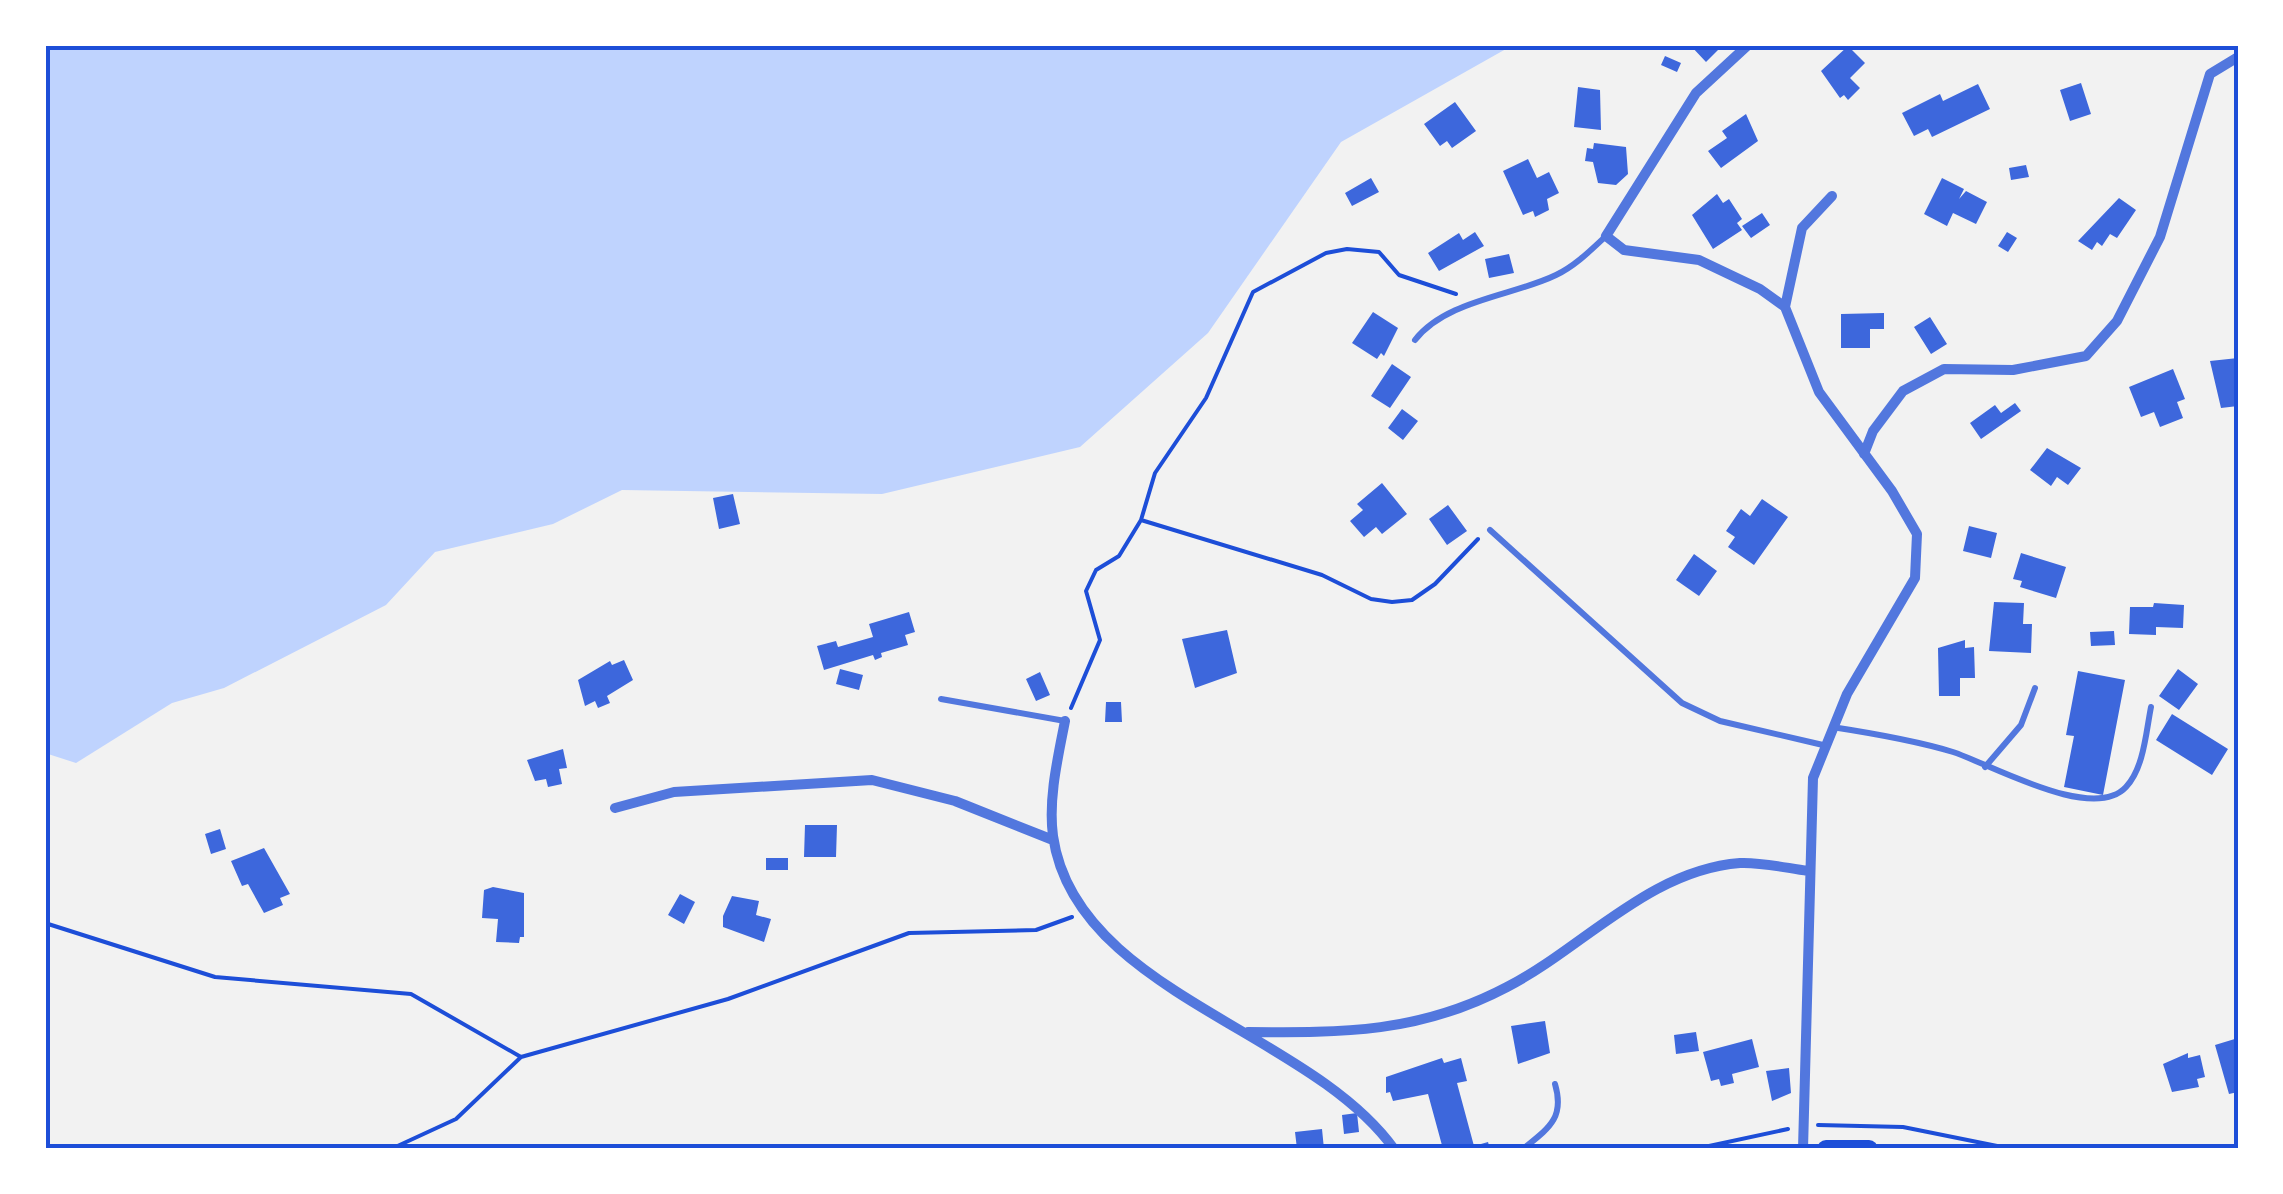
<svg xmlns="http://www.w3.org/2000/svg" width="2283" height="1194" viewBox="0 0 2283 1194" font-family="'Titillium Web',sans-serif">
  <rect width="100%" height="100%" fill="#f2f2f2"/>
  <path fill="#bfd3fe" d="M 45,45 L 1513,45 L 1341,142 L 1208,333 L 1080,447 L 882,494 L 622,490 L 553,524 L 435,552 L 386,605 L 224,688 L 172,703 L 76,763 L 45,753 Z"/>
  <path fill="#3d67dc" d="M 1690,45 L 1723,45 L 1706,62 Z
    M 1848,46 L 1865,63 L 1850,78 L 1860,88 L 1848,100 L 1844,95 L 1840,98 L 1821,71 Z
    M 1665,56 L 1681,63 L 1677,72 L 1661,65 Z
    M 2081,83 L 2091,114 L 2070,121 L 2060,90 Z
    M 1978,84 L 1990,109 L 1932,137 L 1928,129 L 1914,136 L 1902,113 L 1940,94 L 1943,101 Z
    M 1578,87 L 1600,90 L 1601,130 L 1574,127 Z
    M 1455,102 L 1476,131 L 1452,148 L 1447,141 L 1440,146 L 1424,124 Z
    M 1746,114 L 1758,141 L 1721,168 L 1708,151 L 1727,138 L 1722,131 Z
    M 1594,143 L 1626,147 L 1628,174 L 1616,185 L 1598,183 L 1593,162 L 1585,161 L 1587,148 L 1593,149 Z
    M 1528,159 L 1537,178 L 1549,172 L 1559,193 L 1547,199 L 1549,210 L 1535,217 L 1533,211 L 1523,215 L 1503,171 Z
    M 2026,165 L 2029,177 L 2011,180 L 2009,168 Z
    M 1371,178 L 1379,192 L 1352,206 L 1345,193 Z
    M 1942,178 L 1964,189 L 1959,199 L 1966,191 L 1987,202 L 1976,224 L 1953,213 L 1947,226 L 1924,214 Z
    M 1717,194 L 1723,203 L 1729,199 L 1742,219 L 1737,223 L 1742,230 L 1713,249 L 1692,215 Z
    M 2119,198 L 2136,210 L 2117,238 L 2110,234 L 2102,246 L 2097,242 L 2092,250 L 2078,241 Z
    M 1762,213 L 1770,225 L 1751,238 L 1742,226 Z
    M 1475,232 L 1484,246 L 1439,271 L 1428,253 L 1459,233 L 1463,240 Z
    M 2007,232 L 2017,238 L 2008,252 L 1998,246 Z
    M 1509,254 L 1514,273 L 1489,278 L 1485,259 Z
    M 1373,312 L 1398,328 L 1384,356 L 1381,353 L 1377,359 L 1352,343 Z
    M 1884,313 L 1884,329 L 1870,329 L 1870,348 L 1841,348 L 1841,314 Z
    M 1930,317 L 1947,344 L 1931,354 L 1914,327 Z
    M 2238,358 L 2238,406 L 2221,408 L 2210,361 Z
    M 1392,364 L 1411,377 L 1390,408 L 1371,396 Z
    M 2173,369 L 2185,399 L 2177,402 L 2183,418 L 2160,427 L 2154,412 L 2141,417 L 2129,387 Z
    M 2015,403 L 2021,411 L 1981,439 L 1970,423 L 1995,405 L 2001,413 Z
    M 1402,409 L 1418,421 L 1403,440 L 1388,428 Z
    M 2047,448 L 2081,468 L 2068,485 L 2057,477 L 2051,486 L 2030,470 Z
    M 1382,483 L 1407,514 L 1382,534 L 1376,527 L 1364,537 L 1350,521 L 1363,510 L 1357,504 Z
    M 733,494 L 740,524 L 719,529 L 713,498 Z
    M 1762,499 L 1788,517 L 1754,565 L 1728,547 L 1735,537 L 1726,531 L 1741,509 L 1750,516 Z
    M 1448,505 L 1467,531 L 1447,545 L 1429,519 Z
    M 1969,526 L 1997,533 L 1991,558 L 1963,551 Z
    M 2021,553 L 2066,567 L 2056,598 L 2020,587 L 2022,581 L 2013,579 Z
    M 1694,554 L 1717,571 L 1699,596 L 1676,580 Z
    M 1994,602 L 2024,603 L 2023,624 L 2032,624 L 2031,653 L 1989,651 Z
    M 2154,603 L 2184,605 L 2183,628 L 2156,627 L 2156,635 L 2129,634 L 2130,607 L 2153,607 Z
    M 909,612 L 915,632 L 905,635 L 908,645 L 881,653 L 882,657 L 875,660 L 873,655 L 824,670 L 817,646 L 836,641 L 838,647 L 873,637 L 869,624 Z
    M 1227,630 L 1237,673 L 1195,688 L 1182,639 Z
    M 2114,631 L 2115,645 L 2091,646 L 2090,632 Z
    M 1965,640 L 1965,648 L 1974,647 L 1975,678 L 1960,678 L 1960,696 L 1939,696 L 1938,648 Z
    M 624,660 L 633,680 L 607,696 L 610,703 L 598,708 L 595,701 L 585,706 L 578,680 L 610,661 L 612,665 Z
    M 840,669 L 863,675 L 859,690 L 836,684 Z
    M 2178,669 L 2198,684 L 2179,710 L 2159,696 Z
    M 2078,671 L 2125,680 L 2103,795 L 2064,787 L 2074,736 L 2066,735 Z
    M 1040,672 L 1050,695 L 1036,701 L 1026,679 Z
    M 1106,702 L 1121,702 L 1122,722 L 1105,722 Z
    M 2172,714 L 2228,749 L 2212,775 L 2156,740 Z
    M 563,749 L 567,768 L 559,769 L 562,784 L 548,787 L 546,779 L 535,781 L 527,760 Z
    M 805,825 L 837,825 L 836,857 L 804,857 Z
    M 220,829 L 226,849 L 211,854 L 205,834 Z
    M 264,848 L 290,894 L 280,898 L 283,905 L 264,913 L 248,884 L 242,886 L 231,861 Z
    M 766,858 L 788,858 L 788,870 L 766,870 Z
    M 493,887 L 524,893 L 524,937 L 520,937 L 519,943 L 496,942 L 498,919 L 482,918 L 484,890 Z
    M 680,894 L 695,902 L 684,924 L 668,915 Z
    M 732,896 L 759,901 L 756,915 L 771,919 L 764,942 L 723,927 L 723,916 Z
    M 1545,1021 L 1550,1053 L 1518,1064 L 1511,1026 Z
    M 1696,1032 L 1699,1051 L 1676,1054 L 1674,1035 Z
    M 2238,1038 L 2238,1092 L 2229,1094 L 2215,1045 Z
    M 1752,1039 L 1759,1067 L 1732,1074 L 1734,1083 L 1721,1086 L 1719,1079 L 1711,1081 L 1703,1052 Z
    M 2188,1053 L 2188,1058 L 2200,1055 L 2205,1077 L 2197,1079 L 2199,1087 L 2172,1092 L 2163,1064 Z
    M 1442,1058 L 1444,1063 L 1461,1058 L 1467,1081 L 1457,1083 L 1474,1146 L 1488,1142 L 1490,1149 L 1443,1149 L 1428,1094 L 1393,1101 L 1390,1092 L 1386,1093 L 1386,1077 Z
    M 1789,1068 L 1791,1093 L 1772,1101 L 1766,1071 Z
    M 1357,1113 L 1359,1132 L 1344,1134 L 1342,1115 Z
    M 1322,1129 L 1324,1149 L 1297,1149 L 1295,1132 Z"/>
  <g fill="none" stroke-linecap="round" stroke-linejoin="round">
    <path stroke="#1d4ed8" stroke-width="4" d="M 1141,520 L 1322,575 L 1371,599 L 1392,602 L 1412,600 L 1435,584 L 1478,539
      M 1071,708 L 1100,640 L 1086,591 L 1096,570 L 1119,556 L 1141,520 L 1155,473 L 1206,398 L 1253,292 L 1326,253 L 1347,249 L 1379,252 L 1399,275 L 1456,294
      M 45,923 L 215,977 L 411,994 L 521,1057 L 728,999 L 909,933 L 1036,930 L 1072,917
      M 1818,1125 L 1903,1127 L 2012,1149
      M 391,1149 L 456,1119 L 521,1057
      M 1695,1149 L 1788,1129"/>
    <path stroke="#5277de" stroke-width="6" d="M 1415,340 C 1446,300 1513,296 1556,275 C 1575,266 1591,250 1606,236
      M 1490,530 L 1682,703 L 1720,721 L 1823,745
      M 941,699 L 1065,721
      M 1832,727 C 1871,733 1914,740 1953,752 C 1990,764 2093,823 2126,787 C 2144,768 2146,732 2151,707
      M 1985,767 L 2021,725 L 2035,688
      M 1523,1149 C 1549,1128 1565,1118 1555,1084"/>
    <path stroke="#5277de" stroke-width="10" d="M 1748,45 L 1696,93 L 1606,236 L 1624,250 L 1699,260 L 1760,289 L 1785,307 L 1819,392 L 1892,491 L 1917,534 L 1915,578 L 1847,694 L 1813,778 L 1803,1149
      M 1785,307 L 1802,228 L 1832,196
      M 1864,454 L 1873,431 L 1903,391 L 1944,369 L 2013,370 L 2086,356 L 2117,321 L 2160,237 L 2210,74 L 2238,57
      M 1065,721 C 1058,757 1048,799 1053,836 C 1075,992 1309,1030 1394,1149
      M 615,808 L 674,792 L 872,780 L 955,801 L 1053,840
      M 1248,1032 C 1343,1033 1420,1033 1507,987 C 1583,948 1649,870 1740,863 C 1762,862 1786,868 1808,871"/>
    <path stroke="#1d4ed8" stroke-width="18" d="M 1826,1149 L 1869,1149"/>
  </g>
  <rect width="2283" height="1194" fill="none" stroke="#ffffff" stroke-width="95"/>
  <rect x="48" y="48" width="2188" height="1098" fill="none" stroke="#1d4ed8" stroke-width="4"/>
</svg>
